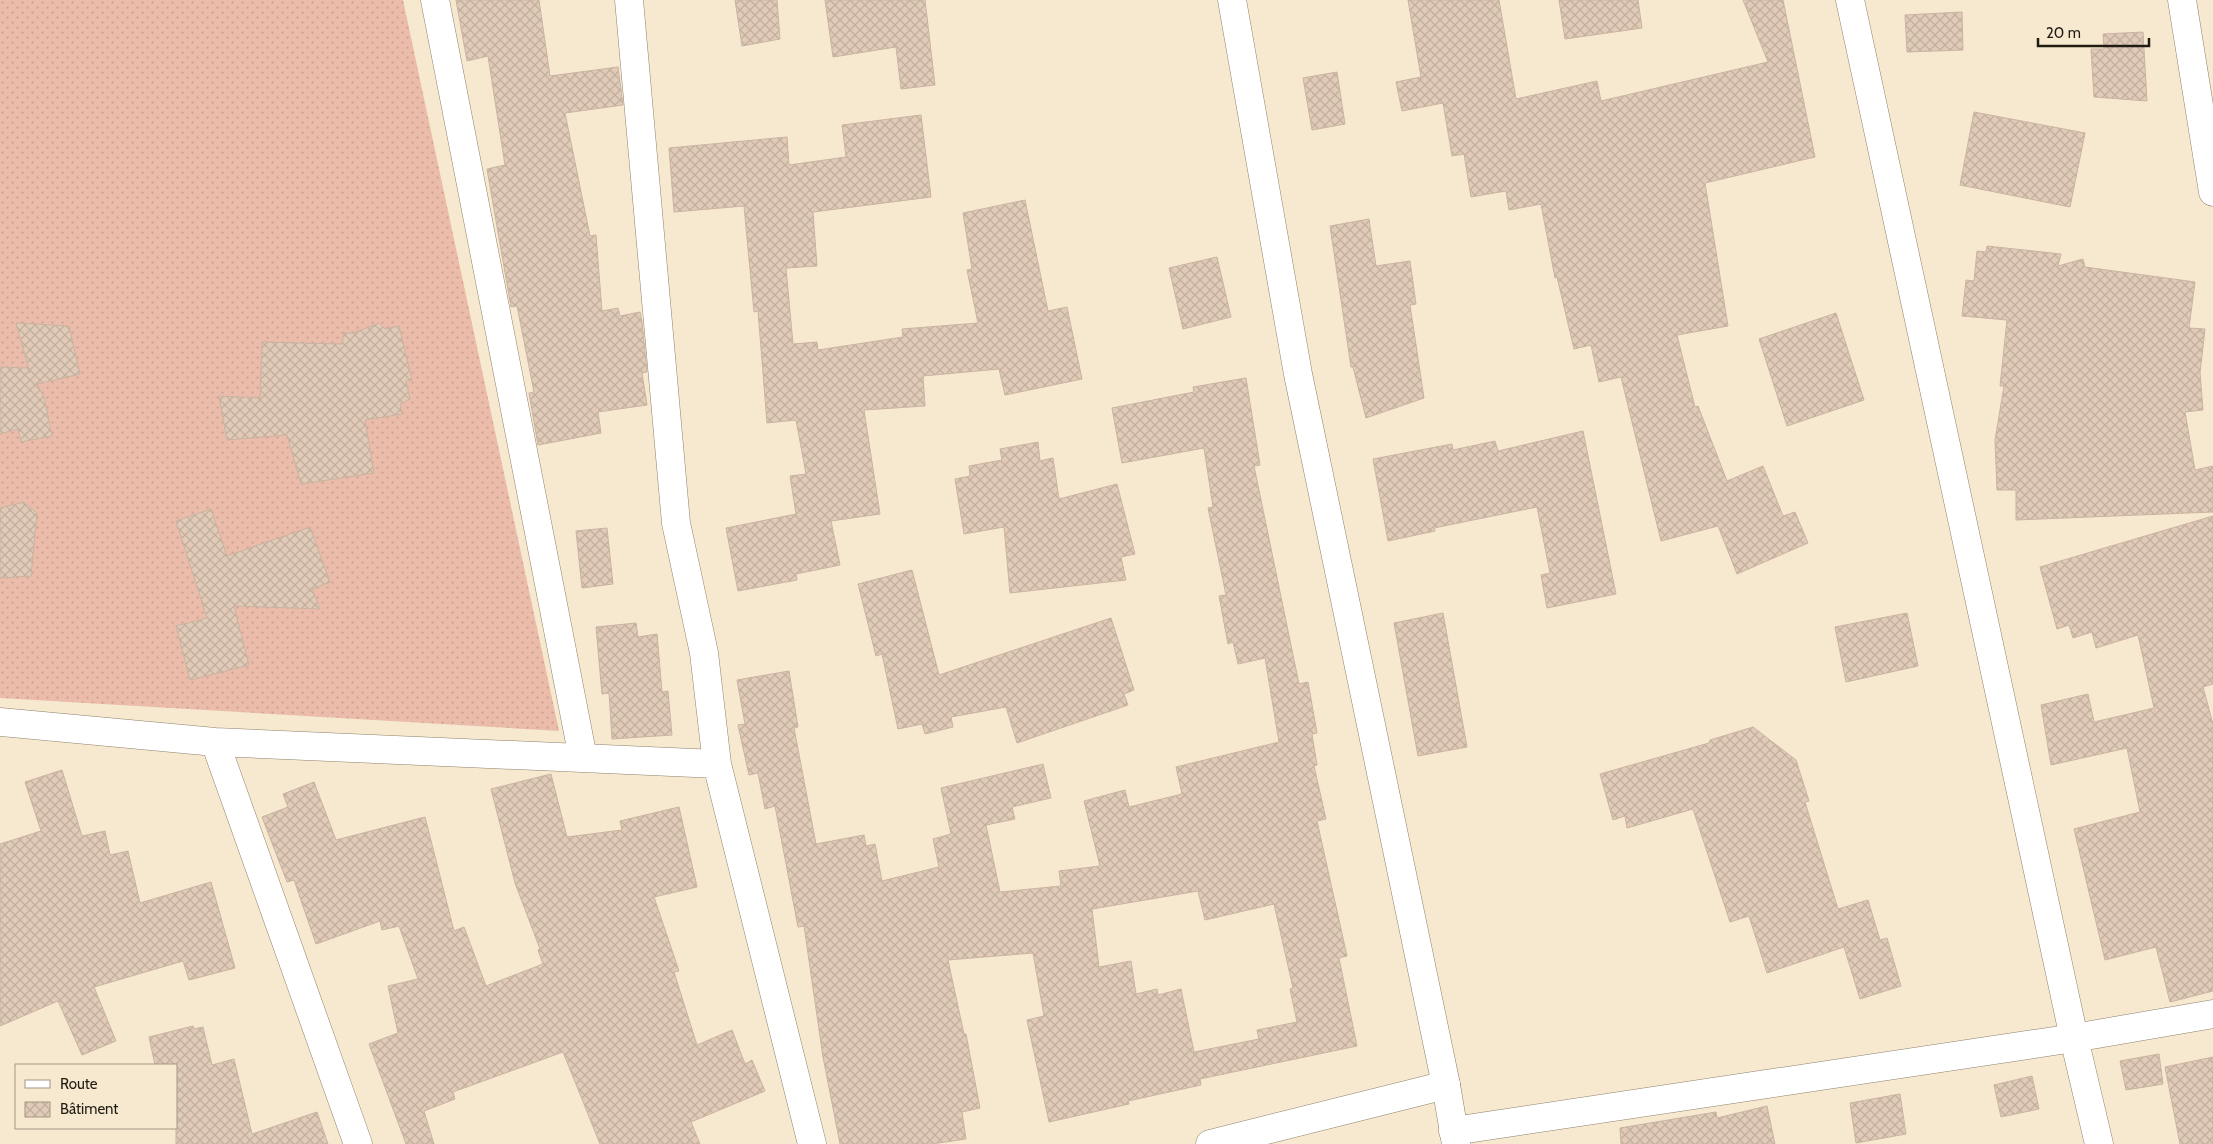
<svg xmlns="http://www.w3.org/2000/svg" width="2213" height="1144" viewBox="0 0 2213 1144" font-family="Cabin,sans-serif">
  <defs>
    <pattern id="grass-dots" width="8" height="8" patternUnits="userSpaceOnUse" patternTransform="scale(1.25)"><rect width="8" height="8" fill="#ecbcab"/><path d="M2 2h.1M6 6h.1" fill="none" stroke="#caa192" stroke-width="1.8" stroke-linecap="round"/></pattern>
    <pattern id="building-cross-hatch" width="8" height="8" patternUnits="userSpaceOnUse" patternTransform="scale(1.25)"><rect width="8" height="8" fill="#e1cbb8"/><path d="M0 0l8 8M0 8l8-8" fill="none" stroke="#c1ae9d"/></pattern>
  </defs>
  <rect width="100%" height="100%" fill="#f7e9d0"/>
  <path fill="url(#grass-dots)" d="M 0,0 L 403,0 L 559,731 L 0,698 Z"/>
  <path fill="url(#building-cross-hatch)" stroke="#cab3a1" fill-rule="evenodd" d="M 456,0 L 539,0 L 550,76 L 618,67 L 623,105 L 565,113 L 590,236 L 596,235 L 602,311 L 618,308 L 620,316 L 640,312 L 642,322 L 647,372 L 642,373 L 647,405 L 598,412 L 601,433 L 538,445 L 529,393 L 534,392 L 517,306 L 511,307 L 487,169 L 505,165 L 488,56 L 467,61 Z
    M 735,0 L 777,0 L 780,39 L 742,46 Z
    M 825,0 L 925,0 L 935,85 L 901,89 L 896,47 L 833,57 Z
    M 1408,0 L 1499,0 L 1516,99 L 1597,81 L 1601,101 L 1768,62 L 1743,0 L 1783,0 L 1815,157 L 1705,183 L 1728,326 L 1677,335 L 1695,407 L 1698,406 L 1727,481 L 1763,466 L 1783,516 L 1795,512 L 1808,543 L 1737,574 L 1718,526 L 1661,541 L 1621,377 L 1599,382 L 1591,345 L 1574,349 L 1557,277 L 1555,278 L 1541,204 L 1509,210 L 1506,191 L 1471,197 L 1464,154 L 1452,156 L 1443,103 L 1402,111 L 1396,82 L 1421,77 Z
    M 1559,0 L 1638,0 L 1642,28 L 1565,39 Z
    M 1962,12 L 1963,50 L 1907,52 L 1905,15 Z
    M 2143,32 L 2147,101 L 2094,97 L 2091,49 L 2104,49 L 2103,34 Z
    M 1337,72 L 1345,124 L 1312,130 L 1303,78 Z
    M 1974,112 L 2085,133 L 2070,207 L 1960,185 Z
    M 921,115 L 931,197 L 813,212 L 817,266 L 786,268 L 793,344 L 817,342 L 818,350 L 903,337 L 902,329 L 978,323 L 967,270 L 972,269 L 963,213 L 1025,200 L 1048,311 L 1067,307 L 1082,379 L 1005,395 L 999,369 L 923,376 L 925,406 L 864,410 L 880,514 L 831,521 L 840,565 L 796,574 L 797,580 L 738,591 L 726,528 L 796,514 L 790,476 L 806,474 L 796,420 L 767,423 L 758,311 L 754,312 L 744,206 L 674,212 L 669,148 L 787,137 L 789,165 L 846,157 L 842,125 Z
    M 1369,219 L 1376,266 L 1410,261 L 1416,304 L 1410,305 L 1424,398 L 1366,418 L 1353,367 L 1351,367 L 1330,226 Z
    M 1987,246 L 2061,254 L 2058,266 L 2083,259 L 2085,267 L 2195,282 L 2189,328 L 2205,329 L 2200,373 L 2203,410 L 2185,412 L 2195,470 L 2213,466 L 2213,512 L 2016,520 L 2016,490 L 1997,490 L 1995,440 L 2004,386 L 2000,386 L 2007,320 L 1962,316 L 1966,280 L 1974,281 L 1977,251 L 1986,252 Z
    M 1217,257 L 1231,317 L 1183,329 L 1169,268 Z
    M 1836,313 L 1864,400 L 1787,426 L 1759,339 Z
    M 16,323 L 69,326 L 80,374 L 37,384 L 44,397 L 52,436 L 21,442 L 18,429 L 0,434 L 0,367 L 27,368 L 30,373 Z
    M 379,323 L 385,329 L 399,326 L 412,380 L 406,381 L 410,399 L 400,404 L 402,414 L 365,420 L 374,473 L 301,484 L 287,435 L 227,440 L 219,396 L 260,398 L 262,342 L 342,344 L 344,333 L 354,333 Z
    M 1246,378 L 1260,465 L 1254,466 L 1299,684 L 1308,682 L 1317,733 L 1312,734 L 1317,765 L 1314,766 L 1326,819 L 1317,821 L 1347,956 L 1339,958 L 1357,1046 L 1200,1079 L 1201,1085 L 1128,1101 L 1129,1104 L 1049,1122 L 1027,1020 L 1044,1016 L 1033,953 L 948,960 L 964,1034 L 966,1034 L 980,1108 L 962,1112 L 966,1139 L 932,1144 L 840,1144 L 823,1057 L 804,926 L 798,927 L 775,806 L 765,809 L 758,773 L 749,775 L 738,725 L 745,724 L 737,680 L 789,671 L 798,727 L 794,728 L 816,844 L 864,835 L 866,846 L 875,844 L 882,881 L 939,867 L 933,839 L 951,834 L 941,788 L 1043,764 L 1051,798 L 1012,807 L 1015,819 L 986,825 L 1000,892 L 1061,886 L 1059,871 L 1100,866 L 1084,801 L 1125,790 L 1129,807 L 1182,794 L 1176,767 L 1279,742 L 1265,658 L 1238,664 L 1233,642 L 1228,644 L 1219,596 L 1226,595 L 1208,508 L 1213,507 L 1204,448 L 1122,463 L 1112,408 L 1194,392 L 1193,387 ZM 1198,891 L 1205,920 L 1274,904 L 1293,988 L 1290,989 L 1297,1022 L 1257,1030 L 1259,1039 L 1194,1052 L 1181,989 L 1158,995 L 1157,989 L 1136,994 L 1131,961 L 1099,967 L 1092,909 Z
    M 1583,431 L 1616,594 L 1547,608 L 1541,575 L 1550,573 L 1537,507 L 1434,528 L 1435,531 L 1388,541 L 1373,459 L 1452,444 L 1453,450 L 1495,441 L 1498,451 Z
    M 1038,442 L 1040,461 L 1053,458 L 1059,499 L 1117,484 L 1135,554 L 1121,557 L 1126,580 L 1010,593 L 1004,527 L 964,534 L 955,479 L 970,476 L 969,466 L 1002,460 L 1000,449 Z
    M 24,502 L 37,513 L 31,576 L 0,578 L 0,508 Z
    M 211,509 L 227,556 L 310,527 L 330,582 L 312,589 L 320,609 L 234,606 L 249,665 L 190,680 L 176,626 L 207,618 L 176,521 Z
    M 2213,516 L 2213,684 L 2203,687 L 2213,724 L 2213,991 L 2170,1002 L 2156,947 L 2105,960 L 2074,829 L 2140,812 L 2127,748 L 2051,765 L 2041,705 L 2088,694 L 2094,722 L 2154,708 L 2138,635 L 2096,648 L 2092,632 L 2073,638 L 2069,625 L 2057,629 L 2040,567 Z
    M 607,528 L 613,584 L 582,588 L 576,531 Z
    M 912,570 L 939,675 L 1111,618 L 1134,690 L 1124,694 L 1128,705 L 1017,743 L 1006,707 L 951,717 L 953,727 L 925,734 L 922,724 L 898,729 L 882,654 L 876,656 L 858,584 Z
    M 1443,613 L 1467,747 L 1418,756 L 1394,623 Z
    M 1907,613 L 1918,666 L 1846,682 L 1835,627 Z
    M 636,623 L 638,637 L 657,634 L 662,692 L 668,691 L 672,735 L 612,739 L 609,693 L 602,694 L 596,627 Z
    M 1753,727 L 1796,760 L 1809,801 L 1805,802 L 1838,909 L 1868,900 L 1880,940 L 1887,938 L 1901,986 L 1860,999 L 1844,947 L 1767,973 L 1749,916 L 1730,922 L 1693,809 L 1627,828 L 1625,816 L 1613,820 L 1600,774 L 1709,743 L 1710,740 Z
    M 62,770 L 82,836 L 105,831 L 110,855 L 128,851 L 140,903 L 211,882 L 235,968 L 189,980 L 183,961 L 94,987 L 116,1041 L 82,1055 L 58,1001 L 0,1026 L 0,844 L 41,831 L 25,782 Z
    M 551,774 L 567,837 L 622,830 L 620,821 L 679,807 L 697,887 L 654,897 L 679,971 L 674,972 L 697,1045 L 732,1030 L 745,1064 L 752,1060 L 765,1091 L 691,1122 L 700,1144 L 600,1144 L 563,1052 L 453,1092 L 455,1099 L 424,1111 L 434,1144 L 406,1144 L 369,1044 L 398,1033 L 388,986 L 418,979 L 399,926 L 382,930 L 380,921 L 316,944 L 294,880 L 287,882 L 262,817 L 288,807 L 283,794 L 314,782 L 336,840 L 425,817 L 454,931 L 464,927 L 486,986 L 543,964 L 538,950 L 540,949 L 515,883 L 491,789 Z
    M 193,1026 L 194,1029 L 203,1027 L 212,1065 L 234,1059 L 252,1134 L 317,1112 L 328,1144 L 176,1144 L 176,1065 L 155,1065 L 149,1037 Z
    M 2159,1054 L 2163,1084 L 2126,1090 L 2120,1061 Z
    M 2213,1057 L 2213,1144 L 2180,1144 L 2165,1067 Z
    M 2032,1076 L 2039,1109 L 2001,1117 L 1994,1085 Z
    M 1900,1094 L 1906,1134 L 1856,1143 L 1850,1103 Z
    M 1767,1106 L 1775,1144 L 1621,1144 L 1620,1128 L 1716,1112 L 1717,1118 Z"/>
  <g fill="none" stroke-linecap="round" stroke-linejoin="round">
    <g stroke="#8d816a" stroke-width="29">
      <path id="minor" d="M 435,0 L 583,758
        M 629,0 L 676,523 L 704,653 L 717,764 L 812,1144
        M 1850,0 L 2074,1038 L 2099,1144
        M 2182,0 L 2213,192
        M 0,722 L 215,742 L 717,764
        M 215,742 L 358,1144
        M 1453,1131 L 2074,1038 L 2213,1014
        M 1210,1144 L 1446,1085"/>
    </g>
    <g stroke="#8d816a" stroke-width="29">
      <path id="major" d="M 1232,0 L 1298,374 L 1446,1085 L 1456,1144"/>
    </g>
    <use href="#minor" stroke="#fff" stroke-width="28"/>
    <use href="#major" stroke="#fff" stroke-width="28"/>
  </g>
  <rect x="15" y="1064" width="162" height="65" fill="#f7e9d0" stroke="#a19784"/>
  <rect x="25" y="1080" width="25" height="8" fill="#ffffff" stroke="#a19784"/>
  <text x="60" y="1089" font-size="15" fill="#201c13">Route</text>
  <rect x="25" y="1102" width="25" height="15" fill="url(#building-cross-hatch)" stroke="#a19784"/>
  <text x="60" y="1114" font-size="15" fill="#201c13">Bâtiment</text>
  <path d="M2038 38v8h111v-8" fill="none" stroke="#201c13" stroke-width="2.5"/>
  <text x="2046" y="38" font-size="15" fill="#201c13" stroke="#f7e9d0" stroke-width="4" paint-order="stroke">20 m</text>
</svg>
